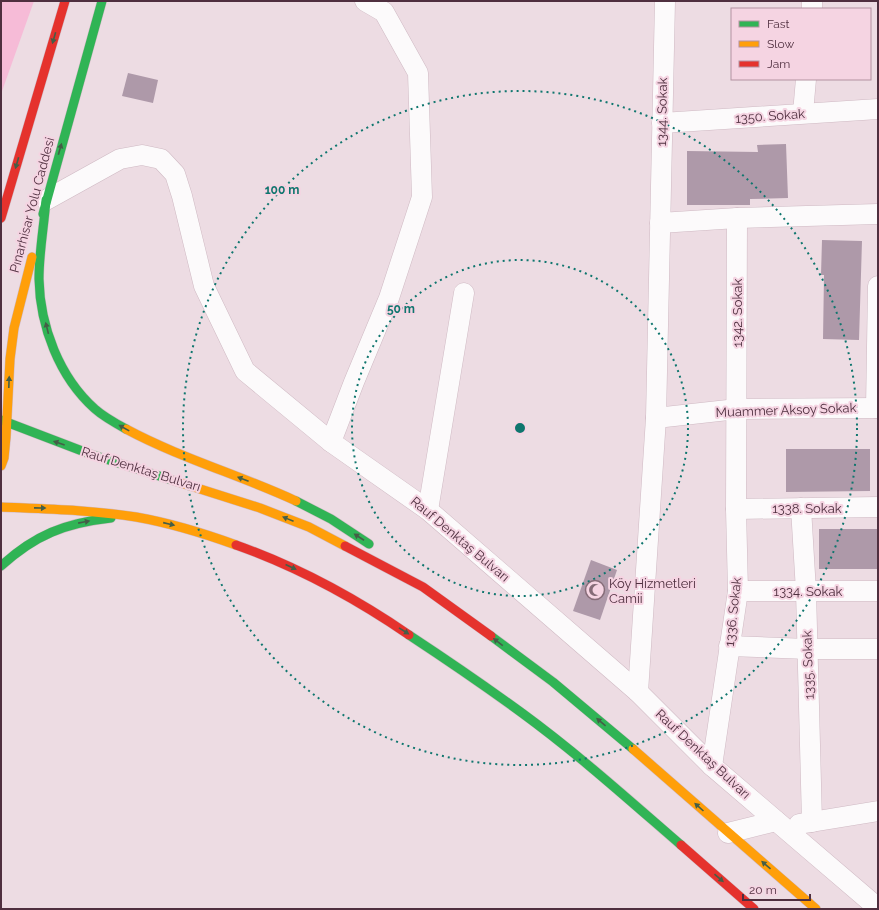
<svg xmlns="http://www.w3.org/2000/svg" width="879" height="910" font-family="Raleway,sans-serif">
	<style>
		.green { fill: #f6bbd7 }
		.building { fill: #ae99a9 }
		.lines { fill: none; stroke-linecap: round; stroke-linejoin: round }
		.street-casing { stroke: #cfb9c3; stroke-width: 21 }
		.fast-casing { stroke: #cfb9c3; stroke-width: 10 }
		.slow-casing { stroke: #cfb9c3; stroke-width: 10 }
		.jam-casing { stroke: #cfb9c3; stroke-width: 10 }
		.street { stroke: #fcfafb; stroke-width: 20 }
		.fast { stroke: #30b455; stroke-width: 9 }
		.slow { stroke: #ff9f0a; stroke-width: 9 }
		.jam { stroke: #e5322d; stroke-width: 9 }
		.oneway { fill: #445e47 }
		.ring { fill: none; stroke: #0f766e; stroke-width: 2; stroke-dasharray: 2 4 }
		.labels { text-anchor: middle; dominant-baseline: central; stroke-width: 4; stroke-linejoin: round; paint-order: stroke }
		.street-label { font-size: 13px; fill: #4f2f3f; stroke: #f5d4e2 }
		.poi-label { font-size: 13px; fill: #4f2f3f; stroke: #f5d4e2; text-anchor: start }
		.centre { fill: #0f766e; stroke: #f5d4e2; stroke-width: 2 }
		.ring-label { font-size: 12px; text-anchor: middle; font-weight: bold; fill: #0f766e; stroke: #f5d4e2; stroke-width: 4; stroke-linejoin: round; paint-order: stroke }
	</style>
	<rect width="100%" height="100%" fill="#eddce3"/>
	<polygon class="green" points="1,1 34,1 1,94"/>
	<g class="building">
		<polygon points="128,73 158,80 153,103 122,96"/>
		<polygon points="786,144 788,198 750,199 750,205 687,205 687,151 758,152 757,145"/>
		<polygon points="822,240 862,241 859,340 823,339 824,275 821,275"/>
		<polygon points="786,449 870,449 870,491 786,492"/>
		<rect x="819" y="529" width="59" height="40"/>
		<polygon points="591,560 617,570 600,620 573,611"/>
	</g>
	<g class="lines">
		<defs>
			<g id="street">
				<polyline points="812,9 812,1"/>
				<polyline points="803,113 806,79"/>
				<polyline points="662,123 878,109"/>
				<polyline points="46,200 120,159 142,155 161,159 175,174 182,196 204,286 245,371 331,442 428,510 638,692 712,766 878,908"/>
				<polyline points="660,223 737,218 878,214"/>
				<polyline points="876,408 878,286"/>
				<polyline points="656,418 737,409 878,408"/>
				<polyline points="331,442 354,382 389,298 422,197 418,73 384,12 365,1"/>
				<polyline points="801,508 806,591 812,822"/>
				<polyline points="736,509 878,507"/>
				<polyline points="428,510 464,293"/>
				<polyline points="738,591 878,591"/>
				<polyline points="729,646 808,649 878,649"/>
				<polyline points="638,692 656,418 665,1"/>
				<polyline points="712,766 738,591 736,509 737,218"/>
				<polyline points="799,824 878,811"/>
				<polyline points="728,833 776,821"/>
			</g>
			<g id="fast">
				<path d="M46,200C44,226 39,252 39,279C40,326 59,377 95,409C104,417 115,423 126,429"/>
				<polyline points="43,214 102,1"/>
				<polyline points="1,420 90,454 175,481"/>
				<polyline points="296,501 331,519 369,544"/>
				<path d="M1,566C35,535 65,523 111,518"/>
				<path d="M409,635C447,660 485,686 522,713C578,754 629,800 681,845"/>
				<polyline points="491,636 553,682 633,749"/>
			</g>
			<g id="slow">
				<path d="M126,429C180,458 240,475 296,501"/>
				<polyline points="1,466 4,458 6,437 10,359 14,328 32,257"/>
				<polyline points="175,481 260,508 309,527 345,546"/>
				<path d="M1,507C46,509 91,510 136,517C170,523 203,533 236,545"/>
				<polyline points="633,749 816,909"/>
			</g>
			<g id="jam">
				<polyline points="1,218 65,1"/>
				<path d="M236,545C298,567 355,598 409,635"/>
				<polyline points="345,546 423,587 491,636"/>
				<polyline points="681,845 754,909"/>
			</g>
		</defs>
		<use href="#street" class="street-casing"/>
		<use href="#fast" class="fast-casing"/>
		<use href="#slow" class="slow-casing"/>
		<use href="#jam" class="jam-casing"/>
		<use href="#street" class="street"/>
		<use href="#fast" class="fast"/>
		<use href="#slow" class="slow"/>
		<use href="#jam" class="jam"/>
	</g>
	<defs><path id="oneway-solid" d="M-6-.8H1V-3.2L6.5 0L1 3.2V.8H-6Z"/></defs>
	<g class="oneway">
		<use href="#oneway-solid" transform="translate(54 38) rotate(106)"/>
		<use href="#oneway-solid" transform="translate(60 149) rotate(-74)"/>
		<use href="#oneway-solid" transform="translate(17 163) rotate(106)"/>
		<use href="#oneway-solid" transform="translate(47 328) rotate(-104)"/>
		<use href="#oneway-solid" transform="translate(9 382) rotate(-88)"/>
		<use href="#oneway-solid" transform="translate(124 428) rotate(-151)"/>
		<use href="#oneway-solid" transform="translate(59 443) rotate(-161)"/>
		<use href="#oneway-solid" transform="translate(243 479) rotate(-159)"/>
		<use href="#oneway-solid" transform="translate(40 508) rotate(1)"/>
		<use href="#oneway-solid" transform="translate(288 519) rotate(-158)"/>
		<use href="#oneway-solid" transform="translate(84 522) rotate(-11)"/>
		<use href="#oneway-solid" transform="translate(169 524) rotate(13)"/>
		<use href="#oneway-solid" transform="translate(359 537) rotate(-147)"/>
		<use href="#oneway-solid" transform="translate(291 567) rotate(25)"/>
		<use href="#oneway-solid" transform="translate(404 631) rotate(32)"/>
		<use href="#oneway-solid" transform="translate(498 642) rotate(-143)"/>
		<use href="#oneway-solid" transform="translate(601 722) rotate(-140)"/>
		<use href="#oneway-solid" transform="translate(699 807) rotate(-138)"/>
		<use href="#oneway-solid" transform="translate(766 865) rotate(-139)"/>
		<use href="#oneway-solid" transform="translate(719 878) rotate(41)"/>
	</g>
	<g class="ring">
		<circle cx="520" cy="428" r="168"/>
		<circle cx="520" cy="428" r="337"/>
	</g>
	<defs>
		<symbol id="mosque-ring" viewBox="-11 -11 22 22"><circle r="9.5" fill="#f5d4e2" stroke="#866c78" stroke-width="1.5"/><path d="M3.5-4.9A6 6 0 1 0 3.5 4.9A5 5 0 1 1 3.5-4.9Z" fill="#866c78"/></symbol>
	</defs>
	<g fill-rule="evenodd">
		<use href="#mosque-ring" x="584" y="579" width="22" height="22"/>
	</g>
	<g class="labels">
		<g class="street-label">
			<text transform="translate(662 112) rotate(-89)">1344. Sokak</text>
			<text transform="translate(770 116) rotate(-4)">1350. Sokak</text>
			<text transform="translate(32 205) rotate(-75)">Pınarhisar Yolu Caddesi</text>
			<text transform="translate(737 313) rotate(-90)">1342. Sokak</text>
			<text transform="translate(786 410) rotate(-2)">Muammer Aksoy Sokak</text>
			<text transform="translate(141 469) rotate(17)">Rauf Denktaş Bulvarı</text>
			<text x="807" y="508">1338. Sokak</text>
			<text transform="translate(460 539) rotate(40)">Rauf Denktaş Bulvarı</text>
			<text x="808" y="591">1334. Sokak</text>
			<text transform="translate(733 612) rotate(-84)">1336. Sokak</text>
			<text transform="translate(808 665) rotate(-92)">1335. Sokak</text>
			<text transform="translate(703 754) rotate(43)">Rauf Denktaş Bulvarı</text>
		</g>
		<g class="poi-label">
			<text x="609" y="583">Köy Hizmetleri<tspan x="609" dy="15">Camii</tspan></text>
		</g>
	</g>
	<circle cx="520" cy="428" r="6" class="centre"/>
	<g class="ring-label">
		<text x="282" y="194">100 m</text>
		<text x="401" y="313">50 m</text>
	</g>
	<rect width="879" height="910" fill="none" stroke="#4f2f3f" stroke-width="4"/>
	<rect x="731" y="8" width="140" height="72" fill="#f5d4e2" stroke="#b392a1"/>
	<rect x="739" y="21" width="20" height="6" fill="#30b455" stroke="#b392a1"/>
	<text x="767" y="28" font-size="12" fill="#4f2f3f">Fast</text>
	<rect x="739" y="41" width="20" height="6" fill="#ff9f0a" stroke="#b392a1"/>
	<text x="767" y="48" font-size="12" fill="#4f2f3f">Slow</text>
	<rect x="739" y="61" width="20" height="6" fill="#e5322d" stroke="#b392a1"/>
	<text x="767" y="68" font-size="12" fill="#4f2f3f">Jam</text>
	<path d="M743 894v6h67v-6" fill="none" stroke="#4f2f3f" stroke-width="2"/>
	<text x="749" y="894" font-size="12" fill="#4f2f3f" stroke="#f5d4e2" stroke-width="3" paint-order="stroke">20 m</text>
</svg>
